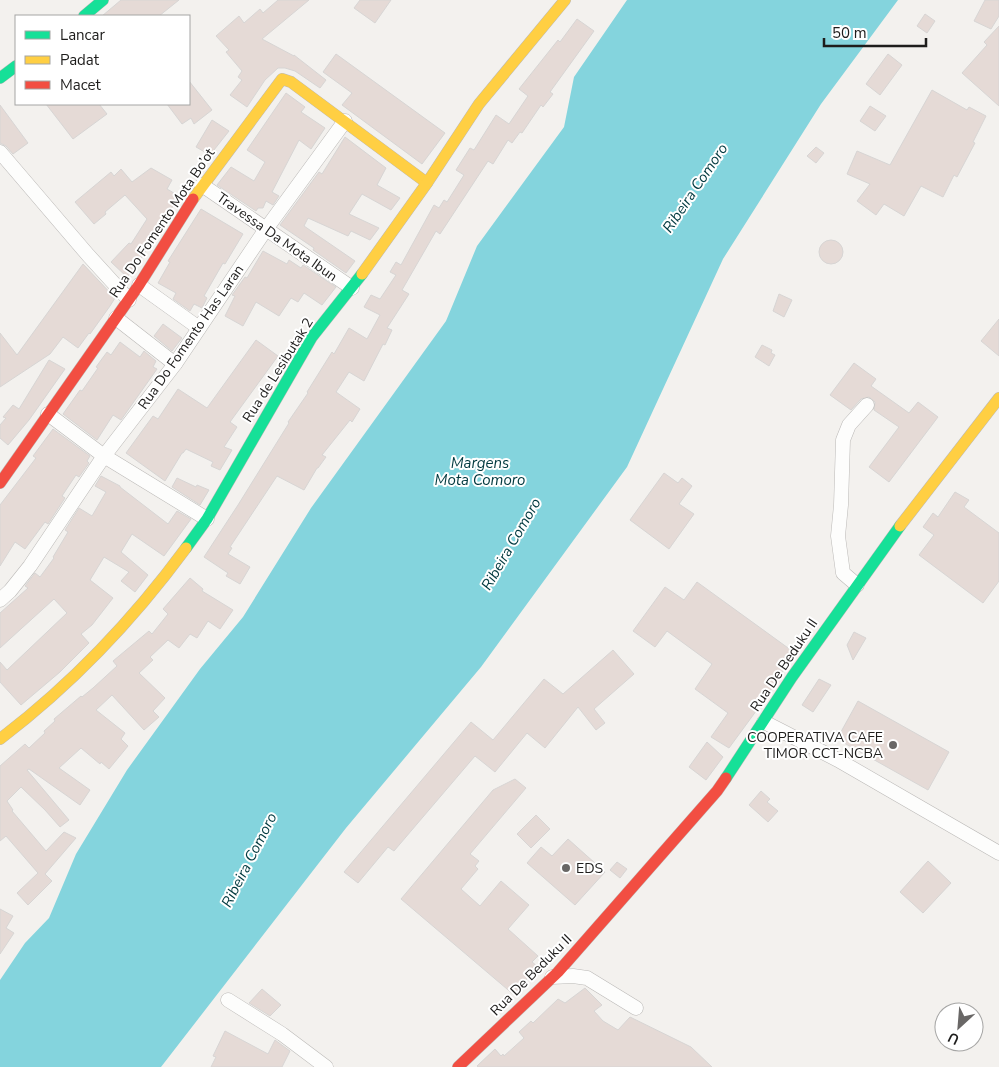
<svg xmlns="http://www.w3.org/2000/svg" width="999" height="1067" font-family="'Nunito Sans',sans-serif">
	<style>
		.water { fill: #84d4dd }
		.building { fill: #e5dad6; stroke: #d7d5d4 }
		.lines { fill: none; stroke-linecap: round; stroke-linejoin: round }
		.street-casing { stroke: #bbb9b7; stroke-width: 15 }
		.fast-casing { stroke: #bbb9b7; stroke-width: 12 }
		.slow-casing { stroke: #bbb9b7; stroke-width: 12 }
		.jam-casing { stroke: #bbb9b7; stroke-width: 12 }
		.street { stroke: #fdfdfc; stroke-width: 14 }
		.fast { stroke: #16e098; stroke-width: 11 }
		.slow { stroke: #ffcf43; stroke-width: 11 }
		.jam { stroke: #f24e42; stroke-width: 11 }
		.poi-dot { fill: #696766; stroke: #fff; stroke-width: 2 }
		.labels { text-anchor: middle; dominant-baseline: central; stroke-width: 4; stroke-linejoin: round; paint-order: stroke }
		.street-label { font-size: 14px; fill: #1e1d1c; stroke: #fff }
		.poi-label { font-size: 14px; fill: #1e1d1c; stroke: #fff; text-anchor: end }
		.water-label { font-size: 15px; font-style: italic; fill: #00393f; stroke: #fff }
	</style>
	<rect width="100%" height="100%" fill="#f3f1ee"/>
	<polygon class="water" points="627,0 898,0 821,104 723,259 627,467 481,667 346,828 161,1067 0,1067 0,980 25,943 49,918 76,854 127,770 200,669 243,617 311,508 446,321 477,246 564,127 574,77"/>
	<g class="building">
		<polygon points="121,0 179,0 159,16 102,16"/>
		<polygon points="278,0 309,0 262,39 294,56 294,55 326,80 320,88 295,71 285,68 278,68 265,80 247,107 230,95 242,80 238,77 242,71 226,52 229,50 216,36 239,16 244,23 260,9 263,13"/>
		<polygon points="360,0 391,0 375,23 354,8"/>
		<polygon points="985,0 999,0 999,16 991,29 974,21"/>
		<polygon points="925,14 935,21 927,33 917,26"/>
		<polygon points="577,19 594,31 550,92 553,94 543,107 541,105 522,133 520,132 512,143 508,140 493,164 488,161 440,234 436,231 402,290 409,294 387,328 392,330 385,345 383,344 364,381 349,372 336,392 360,409 352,422 350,420 322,455 326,457 318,468 317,468 304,490 277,476 230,547 232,548 228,554 250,567 240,584 226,576 228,573 204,557 238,505 289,423 288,422 308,393 307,392 332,352 334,354 349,328 367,339 380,315 364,307 371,295 380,299 396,275 390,272 396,262 401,265 434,205 439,208 444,200 447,202 464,175 456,170 470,148 474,150 496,115 509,124 528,96 519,89 558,40 560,42"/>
		<polygon points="999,26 999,106 962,73 987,45 984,42"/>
		<polygon points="336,54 445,133 422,164 342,105 352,93 323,72"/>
		<polygon points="888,54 902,65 880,95 866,84"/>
		<polygon points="189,81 212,110 194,124 191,118 182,124 167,104 189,104"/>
		<polygon points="932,90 967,110 969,107 986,116 973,142 975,143 957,177 954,175 943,197 921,186 904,216 884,204 876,215 857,201 870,184 847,174 857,151 890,165"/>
		<polygon points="286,93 305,107 301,112 325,128 311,149 299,140 272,192 279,196 273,205 266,201 263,208 258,208 256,211 217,185 231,167 254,181 265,162 247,150"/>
		<polygon points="46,104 99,104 107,114 73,139"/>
		<polygon points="0,105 28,143 13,154 6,146 0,143"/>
		<polygon points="870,106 886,116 875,131 860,121"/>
		<polygon points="212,120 229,131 210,155 196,147"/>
		<polygon points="345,137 386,168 377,185 400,198 391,210 362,194 349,214 379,228 370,240 351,231 348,236 308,218 304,226 355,261 346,273 313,250 314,248 280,225 319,172 322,174"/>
		<polygon points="816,147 824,153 816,163 807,156"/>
		<polygon points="151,168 172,180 167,189 179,196 136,267 127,277 111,262 129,243 131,244 147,219 125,195 105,212 106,214 94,224 75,202 111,172 114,176 121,169 132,182"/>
		<polygon points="201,209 243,234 225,264 223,263 204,296 207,298 202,308 194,304 190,311 173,299 176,293 158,283 170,262 168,261"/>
		<circle cx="831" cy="252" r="12"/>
		<polygon points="263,251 287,264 289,260 301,268 303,265 336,287 322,305 304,293 298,302 291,298 279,316 256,302 243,326 225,316 235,296 232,295 245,277 247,278"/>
		<polygon points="83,264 115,298 110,306 90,334 89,333 78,348 63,337 50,354 0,387 0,333 17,355"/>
		<polygon points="779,294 792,300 784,317 773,311"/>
		<polygon points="999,319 999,356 981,341"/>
		<polygon points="163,324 182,338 172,351 154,336"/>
		<polygon points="256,340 278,356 230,422 237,427 224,447 232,450 220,470 211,466 213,462 186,449 183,453 182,453 165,481 126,453 153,416 158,419 178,389 207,408"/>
		<polygon points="120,342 140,357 144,351 156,361 153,367 157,369 121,420 113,415 97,440 63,414 80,390 82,391 98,368 96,367 107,352 111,355"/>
		<polygon points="762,345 772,350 771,353 775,355 769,366 755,357"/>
		<polygon points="49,360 65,369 29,420 8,445 0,438 0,425 6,418 3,417 13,405 19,409"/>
		<polygon points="854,363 876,379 871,386 909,413 918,402 938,417 889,482 869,467 899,427 874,410 875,402 869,397 861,399 851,410 830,395"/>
		<polygon points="53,429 90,456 87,461 89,463 79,477 76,475 62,496 65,498 48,524 45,522 25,549 15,542 0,566 0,505 36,458 33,456"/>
		<polygon points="664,473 678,483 682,478 692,486 679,504 694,514 669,549 630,520"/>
		<polygon points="101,476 120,486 120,487 168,524 177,511 191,519 164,556 132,534 121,552 148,575 135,592 121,581 129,572 104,557 90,580 113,598 92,625 81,634 89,643 60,672 21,705 0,682 0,662 7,670 67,613 54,599 0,648 0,613 28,588 25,586 35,573 40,577 54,558 53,557 68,532 65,530 79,508 92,516 106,492 95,486"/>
		<polygon points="177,478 196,487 197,485 209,490 200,505 172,487"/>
		<polygon points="955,492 969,500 964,507 999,533 999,581 983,603 919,555 934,535 923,527 933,513 938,517"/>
		<polygon points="190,578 203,589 202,591 233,610 220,629 208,621 197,638 190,634 179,648 168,640 150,657 153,660 139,673 165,698 153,711 159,717 144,730 112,695 96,710 125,733 121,739 128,746 109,769 101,762 100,764 81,748 59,768 90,790 80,805 29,769 27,770 69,820 60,827 45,810 21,787 7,801 13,810 12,811 46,851 64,832 76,838 45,874 52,881 28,905 17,893 38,873 6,836 0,841 0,766 25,744 29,748 45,733 44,731 55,721 54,719 81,696 82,697 93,688 117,666 113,661 149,631 152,634 168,614 163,609"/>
		<polygon points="697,582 795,653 762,703 729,748 711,737 728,713 695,689 712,664 667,631 655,647 633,631 665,587 684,600"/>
		<polygon points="854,632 866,638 853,660 847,645"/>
		<polygon points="613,650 634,674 594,709 605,723 596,730 578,707 545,748 527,733 495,772 475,756 394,851 388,847 358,883 344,872 471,722 493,740 544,679 563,694"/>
		<polygon points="819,679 831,685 813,712 802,705"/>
		<polygon points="858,701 949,752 928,790 837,739"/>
		<polygon points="707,742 723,757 706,780 689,767"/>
		<polygon points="515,779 526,788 470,854 479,861 475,866 478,869 461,889 480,906 501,881 529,905 508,929 538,956 532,962 537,966 514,995 401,899 493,790"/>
		<polygon points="761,791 770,799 767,802 778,811 768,822 749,805"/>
		<polygon points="536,815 550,829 531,848 517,834"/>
		<polygon points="568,839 605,872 575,905 527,863 541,847 552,856"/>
		<polygon points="928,861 951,883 923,913 900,892"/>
		<polygon points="617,862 627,869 620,878 610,870"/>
		<polygon points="0,909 13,916 6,928 14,933 0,954"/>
		<polygon points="585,988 602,1005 594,1011 603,1021 618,1030 630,1017 691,1047 712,1067 478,1067 477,1066 495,1049 501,1056 503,1054 504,1056 524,1038 519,1032 531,1021 533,1023 558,999 565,1003"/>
		<polygon points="262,989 281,1005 270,1016 249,1003"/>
		<polygon points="225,1031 268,1054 275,1040 290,1051 282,1067 211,1067 216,1057 213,1056"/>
	</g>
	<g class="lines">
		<defs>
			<g id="street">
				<polyline points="0,152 88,255 129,300"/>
				<polyline points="202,185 352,288"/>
				<polyline points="139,285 199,328"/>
				<polyline points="116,318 175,364"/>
				<polyline points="48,414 104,456 207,519"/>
				<polyline points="857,585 843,573 838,536 841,505 843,440 849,425 867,405"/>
				<polyline points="0,600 10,591 30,566 104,456 175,364 266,229 345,121"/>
				<polyline points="764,722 838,760 999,853"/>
				<polyline points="552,977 573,976 587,978 636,1008"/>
				<polyline points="228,1000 282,1034 326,1067"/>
			</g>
			<g id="fast">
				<polyline points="84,16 103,0"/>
				<polyline points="0,78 16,66"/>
				<polyline points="186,548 207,519 312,337 362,274"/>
				<polyline points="726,778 792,677 900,526"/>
			</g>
			<g id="slow">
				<polyline points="193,199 282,79 291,82 427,183"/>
				<polyline points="362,274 427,183 479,104 565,0"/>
				<polyline points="900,526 999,398"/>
				<path d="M0,739C71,685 133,620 186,548"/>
			</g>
			<g id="jam">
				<polyline points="0,483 139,285 193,199"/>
				<polyline points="458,1067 558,972 717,791 726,778"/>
			</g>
		</defs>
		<use href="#street" class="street-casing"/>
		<use href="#fast" class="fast-casing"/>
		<use href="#slow" class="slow-casing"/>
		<use href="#jam" class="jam-casing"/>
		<use href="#street" class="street"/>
		<use href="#fast" class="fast"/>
		<use href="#slow" class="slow"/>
		<use href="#jam" class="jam"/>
	</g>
	<g class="poi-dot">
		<circle cx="893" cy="745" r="5"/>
		<circle cx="566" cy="868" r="5"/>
	</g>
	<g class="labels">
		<g class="street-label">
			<text transform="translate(162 223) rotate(-56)">Rua Do Fomento Mota Bo’ot</text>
			<text transform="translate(277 237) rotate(35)">Travessa Da Mota Ibun</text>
			<text transform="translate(191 337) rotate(-55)">Rua Do Fomento Has Laran</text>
			<text transform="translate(278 370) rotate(-58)">Rua de Lesibutak 2</text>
			<text transform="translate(784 665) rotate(-56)">Rua De Beduku II</text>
			<text transform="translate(531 975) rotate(-45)">Rua De Beduku II</text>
		</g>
		<g class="poi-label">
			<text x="883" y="737">COOPERATIVA CAFE<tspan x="883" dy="16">TIMOR CCT-NCBA</tspan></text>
			<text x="576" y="868" text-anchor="start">EDS</text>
		</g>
		<g class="water-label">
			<text transform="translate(695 188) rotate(-56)">Ribeira Comoro</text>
			<text x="480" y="463">Margens<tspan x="480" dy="17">Mota Comoro</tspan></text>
			<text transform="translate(511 544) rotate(-60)">Ribeira Comoro</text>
			<text transform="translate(249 860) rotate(-63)">Ribeira Comoro</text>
		</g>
	</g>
	<rect x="15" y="15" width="175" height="90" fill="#ffffff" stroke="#a5a5a4"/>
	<rect x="25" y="31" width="25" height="8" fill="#16e098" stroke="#a5a5a4"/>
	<text x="60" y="40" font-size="15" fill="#1e1d1c">Lancar</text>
	<rect x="25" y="56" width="25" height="8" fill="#ffcf43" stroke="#a5a5a4"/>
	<text x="60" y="65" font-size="15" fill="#1e1d1c">Padat</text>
	<rect x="25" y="81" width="25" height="8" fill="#f24e42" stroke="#a5a5a4"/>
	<text x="60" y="90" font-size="15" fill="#1e1d1c">Macet</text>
	<g transform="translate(959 1027) rotate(206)"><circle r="24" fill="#ffffff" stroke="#a5a5a4"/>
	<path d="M0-4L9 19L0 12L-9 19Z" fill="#696766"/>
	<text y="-8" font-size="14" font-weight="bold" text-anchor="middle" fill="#1e1d1c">U</text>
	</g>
	<path d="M824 38v8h102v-8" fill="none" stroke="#1e1d1c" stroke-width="2.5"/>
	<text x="832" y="38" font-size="15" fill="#1e1d1c" stroke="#ffffff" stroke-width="4" paint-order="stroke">50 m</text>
</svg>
